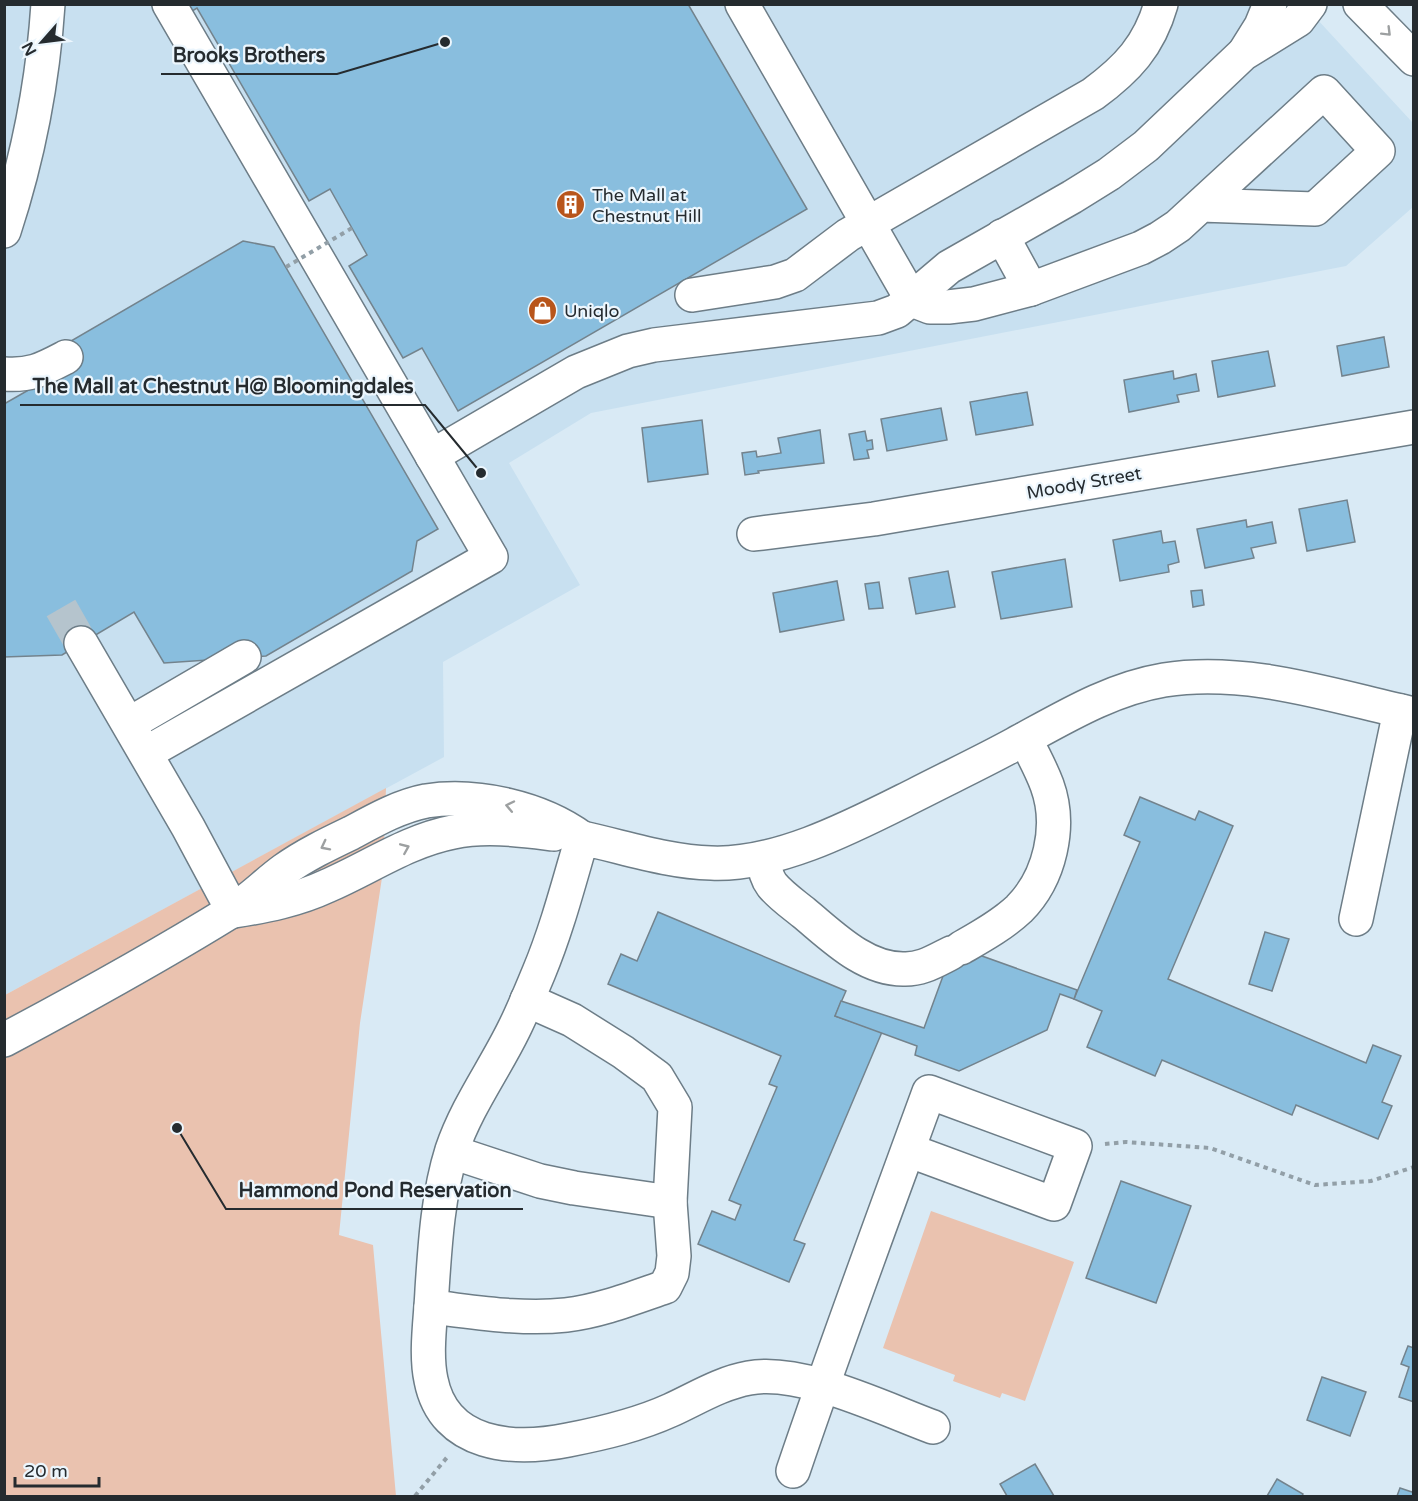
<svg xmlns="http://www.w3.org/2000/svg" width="1418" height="1501" font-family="'Varela Round',sans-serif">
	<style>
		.built { fill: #c8e0f0 }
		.green { fill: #eac2af }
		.building { fill: #89bede; stroke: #73838d; stroke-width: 1.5 }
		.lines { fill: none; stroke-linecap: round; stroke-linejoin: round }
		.minor-tunnel { stroke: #b5c4cd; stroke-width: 33; stroke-dasharray: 33 16; stroke-linecap: butt }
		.minor-casing { stroke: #6d7d87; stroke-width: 36 }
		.highway-casing { stroke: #6d7d87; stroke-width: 36 }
		.path { stroke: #929fa7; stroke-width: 4; stroke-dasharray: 4.5 4.5; stroke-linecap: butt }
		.minor { stroke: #fff; stroke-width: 33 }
		.highway { stroke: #fff; stroke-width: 33 }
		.path-bridge { stroke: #929fa7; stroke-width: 4; stroke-dasharray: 4.5 4.5; stroke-linecap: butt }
		.oneway { stroke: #9da0a1 }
		.labels { text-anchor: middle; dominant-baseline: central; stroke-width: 4.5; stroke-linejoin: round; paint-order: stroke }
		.poi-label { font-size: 18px; fill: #252b2f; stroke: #ecf6fd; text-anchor: start }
		.street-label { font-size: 18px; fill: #252b2f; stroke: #ecf6fd }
		.leader { fill: none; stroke: #252b2f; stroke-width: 2 }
		.callout-dot { fill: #252b2f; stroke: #ecf6fd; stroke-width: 2 }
		.callout-label { font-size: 20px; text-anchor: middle; font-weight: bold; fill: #252b2f; stroke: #ecf6fd; stroke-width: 4.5; stroke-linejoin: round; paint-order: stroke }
	</style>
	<rect width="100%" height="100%" fill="#d9eaf5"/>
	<polygon class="built" points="5,5 1304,5 1413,123 1413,207 1346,266 591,413 509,463 580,585 443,662 444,757 5,995"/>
	<g class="green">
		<polygon points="386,788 383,871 360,1023 339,1235 373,1245 396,1496 5,1496 5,995"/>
		<polygon points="931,1211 1074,1262 1025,1401 1002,1393 1000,1398 953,1381 955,1375 883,1348"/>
	</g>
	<g class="building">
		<polygon points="177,4 688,4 807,209 458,411 422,348 403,358 349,266 367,255 330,189 309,201 197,8 184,16"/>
		<polygon points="243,241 274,247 438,529 417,541 412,571 266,656 164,663 134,612 62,655 4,657 4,404 62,371 71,341"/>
		<polygon points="1384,337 1389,367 1342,376 1337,346"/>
		<polygon points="1268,351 1275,386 1218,397 1212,361"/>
		<polygon points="1173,371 1174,379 1196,374 1199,391 1177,395 1179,402 1129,412 1124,380"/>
		<polygon points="1027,392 1033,425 976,435 970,402"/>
		<polygon points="941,408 947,440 887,451 881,419"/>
		<polygon points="702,420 708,474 648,482 642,428"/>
		<polygon points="820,430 824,463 758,471 759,473 745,475 742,453 756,451 757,457 781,453 778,438"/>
		<polygon points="865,431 867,441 872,440 873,449 867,450 869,458 854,460 849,434"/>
		<polygon points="1347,500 1355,542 1307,551 1299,509"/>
		<polygon points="1246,520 1247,527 1272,522 1276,543 1251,548 1254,558 1205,568 1197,529"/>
		<polygon points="1161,531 1163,543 1175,541 1179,562 1168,565 1169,572 1120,581 1113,540"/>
		<polygon points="1065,559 1072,607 1001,619 992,572"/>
		<polygon points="948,571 955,607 916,614 909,578"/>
		<polygon points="837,581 844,620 780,632 773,593"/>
		<polygon points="879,582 883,608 869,609 865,584"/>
		<polygon points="1202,590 1204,605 1193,607 1191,591"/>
		<polygon points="1140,797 1195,820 1199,811 1233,826 1168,979 1366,1063 1373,1045 1401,1056 1382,1102 1392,1106 1378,1139 1296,1105 1292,1115 1162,1060 1155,1076 1087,1047 1102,1011 1074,999 1140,842 1124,835"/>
		<polygon points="658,912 846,991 835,1016 882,1032 794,1240 805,1244 789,1282 698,1244 712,1211 735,1220 741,1205 729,1200 777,1087 769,1084 781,1056 608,984 621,954 637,961"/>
		<polygon points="1265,932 1289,939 1272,991 1249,984"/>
		<polygon points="954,946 1077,990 1074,999 1060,994 1047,1030 959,1071 915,1055 917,1046 835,1016 841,1001 924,1028"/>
		<polygon points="1121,1181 1191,1206 1156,1303 1086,1278"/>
		<polygon points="1408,1346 1414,1348 1414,1402 1399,1397 1409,1367 1401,1364"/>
		<polygon points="1322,1377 1366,1392 1350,1436 1307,1420"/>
		<polygon points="1035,1464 1054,1496 1007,1496 1000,1484"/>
		<polygon points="1277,1479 1303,1494 1302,1496 1267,1496"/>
		<polygon points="1400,1488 1412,1492 1414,1488 1414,1496 1397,1496"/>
	</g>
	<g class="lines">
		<polyline class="minor-tunnel" points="61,608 81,643"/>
		<defs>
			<g id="minor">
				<polyline points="742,4 912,300 930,307 948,307 974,304 1031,289 1141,248 1160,238 1178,226 1324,92 1378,151 1315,209 1201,205"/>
				<polyline points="1246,50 1261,26 1270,4"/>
				<path d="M4,231C28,158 43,80 48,4"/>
				<polyline points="1002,236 1031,289"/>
				<path d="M692,295L775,282L795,275L848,235L1093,94C1127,69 1149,46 1161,4"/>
				<path d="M4,374C31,376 43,369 66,357"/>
				<polyline points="432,456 576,372 628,351 654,345 878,318 897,311 949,267 1072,197 1109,174 1146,146 1243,54 1298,20 1310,4"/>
				<polyline points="754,534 874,519 1414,427"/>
				<polyline points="81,643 188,827 233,911"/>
				<polyline points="129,724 244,657"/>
				<polyline points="146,753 491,557 169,4"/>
				<path d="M763,859C765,869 766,877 772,885C781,896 793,904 804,913C832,936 864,969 903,969C921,970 935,961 951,953"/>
				<path d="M234,911C266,906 297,900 327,886C369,868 407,841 453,832C486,825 521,830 554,834"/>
				<polyline points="1356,919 1400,711"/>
				<path d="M961,948C980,937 1002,925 1019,909C1050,878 1062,826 1047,785C1041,769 1033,754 1025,739"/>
				<path d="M4,1040C81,999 157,957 230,912C249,901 266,883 284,870C305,855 328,844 351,833C375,820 400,806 426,801C477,793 541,808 582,838"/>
				<polyline points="452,1152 540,1181 574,1188 670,1202"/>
				<path d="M431,1307C476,1312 521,1320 566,1315C600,1311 633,1298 665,1287L672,1273L674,1256L670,1202L675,1107L657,1077L623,1052L572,1020L527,1000"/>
				<path d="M933,1427C884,1409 801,1368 749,1378C721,1383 697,1398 671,1410C638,1425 604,1433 568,1440C514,1451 444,1447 431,1380C425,1353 431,1317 432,1290C435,1244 438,1194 452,1150C467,1106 494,1070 514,1029C523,1011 531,991 539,972C557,929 569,882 582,838C624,847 668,862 711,863C778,866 855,825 915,795C948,778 982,762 1015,744C1063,718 1110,689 1164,680C1248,667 1332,696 1414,714"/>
				<path d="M793,1471C836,1344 883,1218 929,1092L1075,1146L1054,1204L908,1150"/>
			</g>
			<polyline id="highway" points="1360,4 1414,59"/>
		</defs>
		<use href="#minor" class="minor-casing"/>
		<use href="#highway" class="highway-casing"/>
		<g class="path">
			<polyline points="1105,1144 1126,1142 1210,1148 1315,1185 1371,1181 1414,1167"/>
			<polyline points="415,1496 449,1455"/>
		</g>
		<use href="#minor" class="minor"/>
		<use href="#highway" class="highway"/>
		<polyline class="path-bridge" points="286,267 352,228"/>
	</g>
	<defs><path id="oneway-chevron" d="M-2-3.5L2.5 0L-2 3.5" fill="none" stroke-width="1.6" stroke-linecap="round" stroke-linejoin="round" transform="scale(1.5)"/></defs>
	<g class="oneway">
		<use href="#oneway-chevron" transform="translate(1387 32) rotate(45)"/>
		<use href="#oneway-chevron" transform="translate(510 806) rotate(-168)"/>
		<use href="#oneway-chevron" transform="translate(325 846) rotate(153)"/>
		<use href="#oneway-chevron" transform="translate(405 848) rotate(-23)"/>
	</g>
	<defs>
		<symbol id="building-disc" viewBox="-11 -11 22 22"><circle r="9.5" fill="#b8551b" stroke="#ecf6fd"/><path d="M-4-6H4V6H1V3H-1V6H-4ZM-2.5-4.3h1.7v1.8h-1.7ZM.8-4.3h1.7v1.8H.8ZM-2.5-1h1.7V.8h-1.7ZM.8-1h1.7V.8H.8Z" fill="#fff"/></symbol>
		<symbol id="shop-disc" viewBox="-11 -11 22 22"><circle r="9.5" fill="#b8551b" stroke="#ecf6fd"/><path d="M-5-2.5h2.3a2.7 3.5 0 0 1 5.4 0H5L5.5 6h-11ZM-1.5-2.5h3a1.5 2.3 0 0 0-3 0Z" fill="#fff"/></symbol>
	</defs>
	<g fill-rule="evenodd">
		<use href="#building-disc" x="554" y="188" width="33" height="33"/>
		<use href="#shop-disc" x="526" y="294" width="33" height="33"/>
	</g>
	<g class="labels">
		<g class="poi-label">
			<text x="592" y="195">The Mall at<tspan x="592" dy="21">Chestnut Hill</tspan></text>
			<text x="564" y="311">Uniqlo</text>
		</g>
		<g class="street-label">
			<text transform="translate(1084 483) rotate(-10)">Moody Street</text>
		</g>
	</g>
	<path class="leader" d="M445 42L337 74H161M481 473L425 405H20M177 1128L226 1209H523"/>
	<g class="callout-dot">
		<circle cx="445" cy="42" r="6"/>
		<circle cx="481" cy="473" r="6"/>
		<circle cx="177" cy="1128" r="6"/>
	</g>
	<g class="callout-label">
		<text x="249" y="62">Brooks Brothers</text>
		<text x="223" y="393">The Mall at Chestnut H@ Bloomingdales</text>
		<text x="375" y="1197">Hammond Pond Reservation</text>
	</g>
	<rect width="1418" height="1501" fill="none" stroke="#252b2f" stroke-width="12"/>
	<g transform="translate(42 42) rotate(242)" stroke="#ecf6fd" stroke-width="4.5" paint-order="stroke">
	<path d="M0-4.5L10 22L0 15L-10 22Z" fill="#252b2f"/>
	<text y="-9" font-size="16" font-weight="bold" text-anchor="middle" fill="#252b2f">N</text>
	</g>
	<path d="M15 1477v9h84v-9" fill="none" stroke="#252b2f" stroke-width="3"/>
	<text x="24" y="1477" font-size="18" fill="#252b2f" stroke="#ecf6fd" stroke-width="4.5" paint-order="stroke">20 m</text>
</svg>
